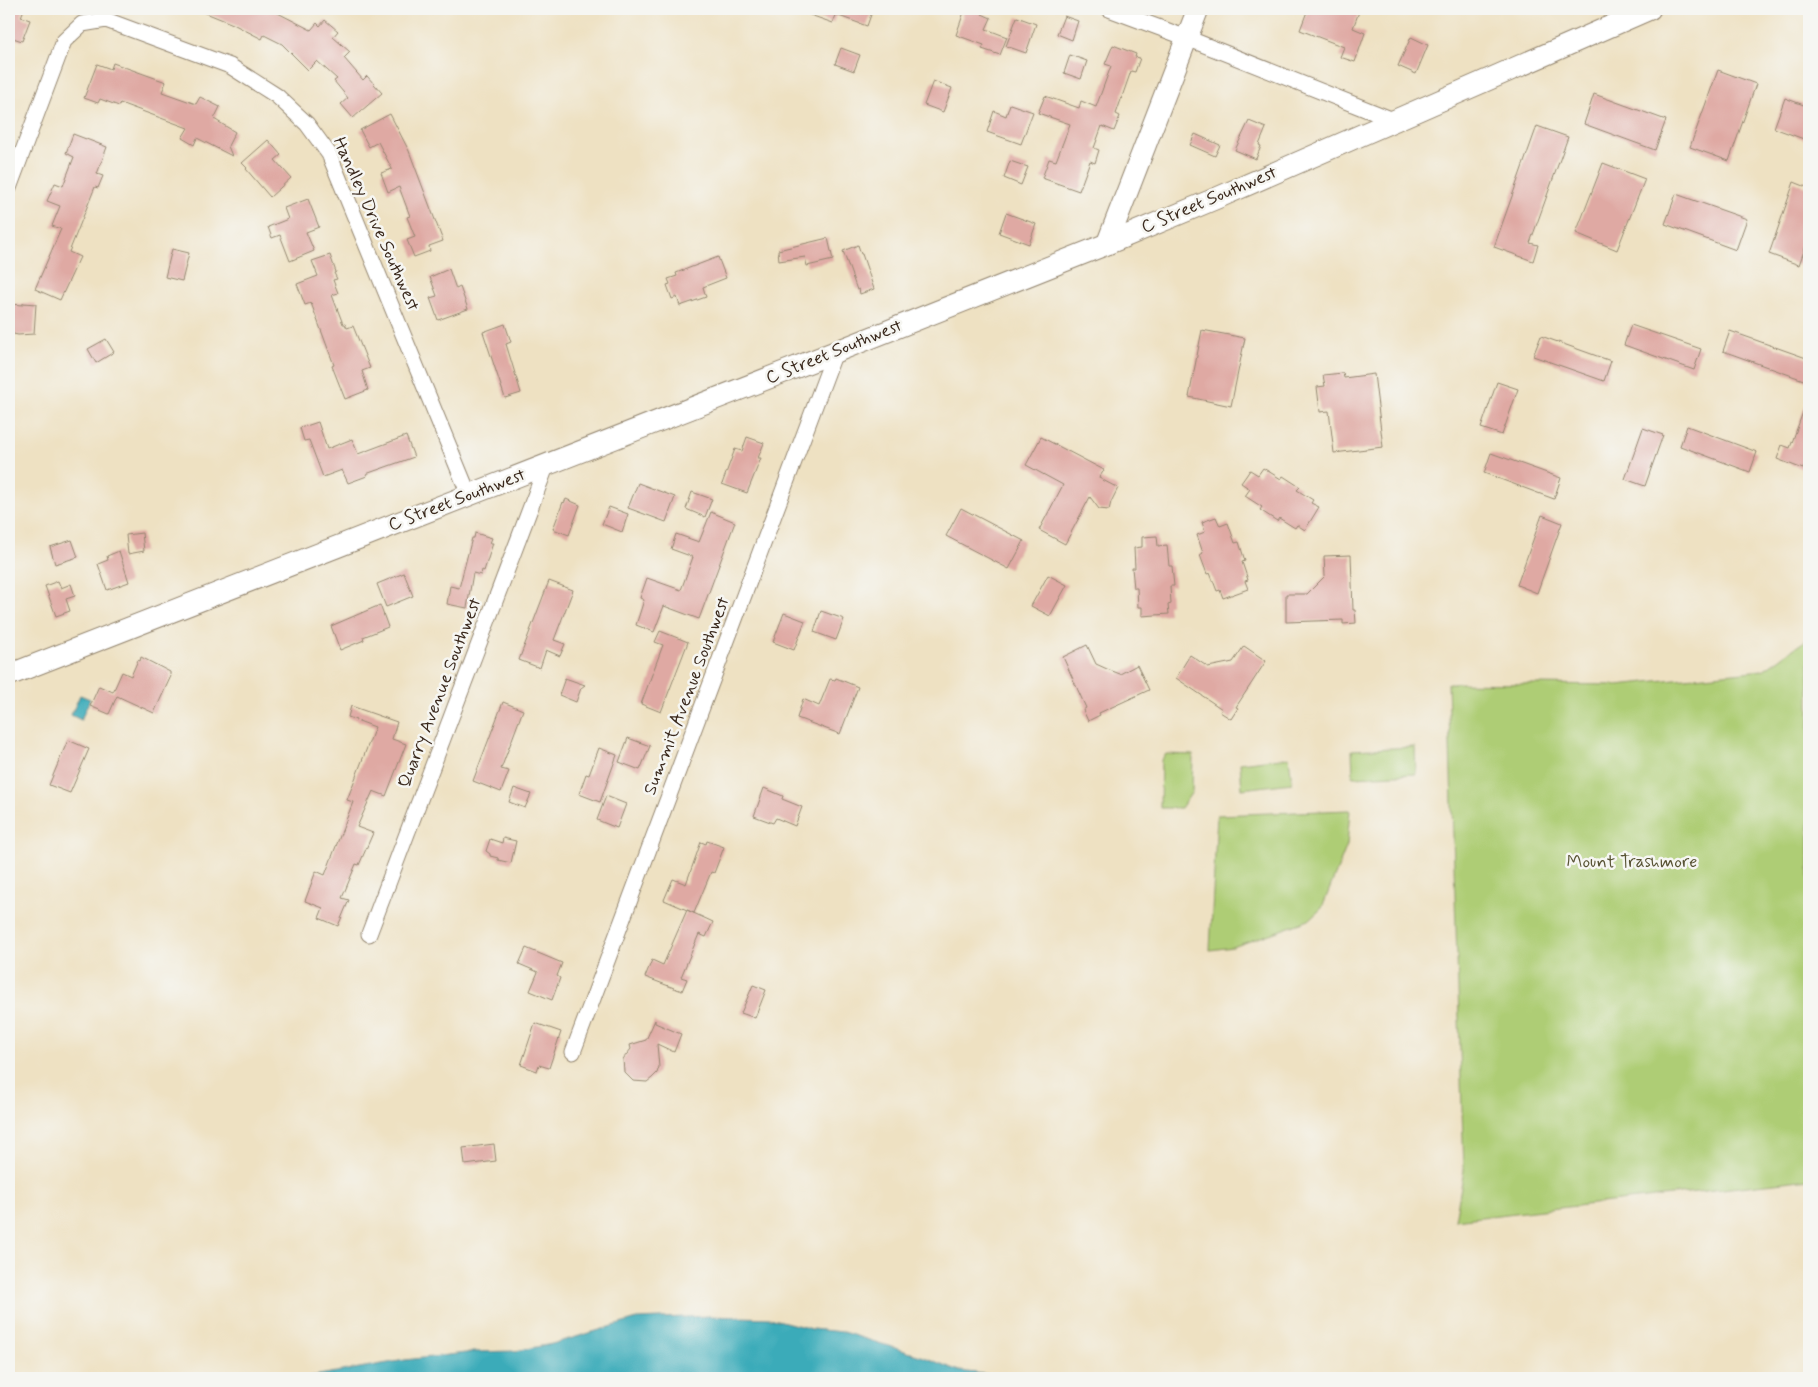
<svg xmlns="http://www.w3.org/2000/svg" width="1818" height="1387" font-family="Mynerve,sans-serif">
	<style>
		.green { fill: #aecd75; stroke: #747c4a }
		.water { fill: #3babb9; stroke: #3b6a6c }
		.building { fill: #dfa9a3 }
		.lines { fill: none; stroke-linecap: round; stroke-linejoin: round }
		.street-casing { stroke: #948670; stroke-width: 17 }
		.secondary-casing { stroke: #948670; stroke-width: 23 }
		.street { stroke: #fff; stroke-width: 15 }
		.secondary { stroke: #fff; stroke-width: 21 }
		.labels { text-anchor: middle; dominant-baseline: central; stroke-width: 5; stroke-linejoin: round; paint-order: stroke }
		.street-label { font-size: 18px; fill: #3b2a1e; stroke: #f6f6f2 }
		.park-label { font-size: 18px; fill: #585334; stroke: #f6f6f2 }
	</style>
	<rect width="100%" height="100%" fill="#f6f6f2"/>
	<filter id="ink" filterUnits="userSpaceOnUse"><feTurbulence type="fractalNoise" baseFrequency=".02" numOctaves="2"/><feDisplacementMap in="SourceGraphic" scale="10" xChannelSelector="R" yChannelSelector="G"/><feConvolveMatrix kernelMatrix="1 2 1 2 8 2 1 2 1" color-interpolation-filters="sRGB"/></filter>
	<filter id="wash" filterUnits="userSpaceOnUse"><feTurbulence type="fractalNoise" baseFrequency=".0096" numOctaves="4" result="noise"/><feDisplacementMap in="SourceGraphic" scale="20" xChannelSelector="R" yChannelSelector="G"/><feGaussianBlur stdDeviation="1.12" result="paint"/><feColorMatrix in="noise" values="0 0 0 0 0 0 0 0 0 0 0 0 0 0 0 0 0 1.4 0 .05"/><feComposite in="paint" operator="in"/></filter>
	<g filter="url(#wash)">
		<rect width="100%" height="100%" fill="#eee1c2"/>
		<g class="green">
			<polygon points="1809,638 1809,1179 1455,1220 1464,1170 1448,683 1617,685 1763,670"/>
			<polygon points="1415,747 1416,774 1353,777 1352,750"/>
			<polygon points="1166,754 1193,755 1192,792 1181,808 1160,808 1161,760"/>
			<polygon points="1289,757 1292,783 1242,789 1240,763"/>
			<polygon points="1350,810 1347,845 1322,908 1309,920 1233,947 1210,950 1217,815"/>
		</g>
		<g class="water">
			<polygon points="80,695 90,699 81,720 71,715"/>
			<polygon points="710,1316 770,1318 812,1329 843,1332 924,1357 959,1371 993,1375 1002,1378 302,1378 405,1360 474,1352 515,1351 552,1344 637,1319"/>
		</g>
		<g id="blocks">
			<g class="building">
				<polygon points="9,9 24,9 21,17 30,20 22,41 13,38 10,47 9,47"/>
				<polygon points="196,9 270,9 311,30 317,23 320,26 325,20 338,31 333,37 350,52 344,58 363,80 367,76 382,93 353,118 341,104 348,98 334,81 337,79 317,61 308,70 282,44 264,35 262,39 233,24"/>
				<polygon points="799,9 873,9 867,26 836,15 833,23 799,11"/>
				<polygon points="965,9 984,9 982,14 991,18 986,29 1007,37 1000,55 982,49 984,45 956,35"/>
				<polygon points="1308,9 1360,9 1353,28 1365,33 1355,62 1340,57 1344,47 1300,30"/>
				<polygon points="1064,16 1078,21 1072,40 1057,34"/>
				<polygon points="1017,17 1036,24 1026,53 1006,46"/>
				<polygon points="1411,37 1428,45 1416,74 1398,66"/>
				<polygon points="1113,45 1136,54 1135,57 1140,58 1135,72 1131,71 1116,114 1120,116 1114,131 1102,126 1094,148 1099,150 1095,163 1090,161 1079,191 1042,178 1049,159 1056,161 1070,124 1038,113 1045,96 1079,108 1081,101 1096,107 1111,66 1105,64"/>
				<polygon points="841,48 860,55 854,71 835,64"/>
				<polygon points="1070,55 1087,61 1081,79 1064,73"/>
				<polygon points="113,63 166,82 162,92 196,104 200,97 220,107 214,119 235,132 228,146 232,156 197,138 194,145 182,138 188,128 120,103 119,106 100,99 98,103 84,98 97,64 111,69"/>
				<polygon points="1718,70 1756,84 1729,161 1690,147"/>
				<polygon points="933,81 952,88 943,112 924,105"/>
				<polygon points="1594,94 1666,120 1655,150 1584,124"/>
				<polygon points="1785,98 1809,107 1809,141 1774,128"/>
				<polygon points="1010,104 1033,112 1021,144 987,132 994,111 1006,116"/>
				<polygon points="390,114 409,151 443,241 429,246 430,251 414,257 407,240 415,237 407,217 410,216 399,187 388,192 381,173 392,169 378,142 369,147 360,130"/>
				<polygon points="1249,121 1266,128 1259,145 1261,146 1256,159 1235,150"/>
				<polygon points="1537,126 1568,137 1530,243 1538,245 1533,261 1494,247"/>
				<polygon points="73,134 107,147 97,174 103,176 98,188 95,187 69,252 80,257 60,300 35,289 61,229 52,226 60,206 47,201 55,183 63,186 74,157 66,153"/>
				<polygon points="1195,134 1220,145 1215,156 1190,145"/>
				<polygon points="268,140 281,155 275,160 291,178 270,197 246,169 247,168 242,163"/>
				<polygon points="1010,161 1028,167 1021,185 1004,178"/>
				<polygon points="1603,163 1645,179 1617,250 1576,233"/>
				<polygon points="1794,182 1809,188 1809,237 1799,265 1769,254"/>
				<polygon points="1676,194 1747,219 1736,250 1665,224"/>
				<polygon points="308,199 319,227 306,232 314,251 290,261 280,235 272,238 268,227 288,219 284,208"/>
				<polygon points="1006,213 1036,224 1029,244 999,233"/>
				<polygon points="828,238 833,260 807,266 805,257 779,261 778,250"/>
				<polygon points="858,245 861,254 862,254 874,289 860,294 859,289 857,290 843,251"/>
				<polygon points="172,249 189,253 182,281 165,277"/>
				<polygon points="330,255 336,272 334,273 337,279 333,280 338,293 332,295 343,324 345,324 347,328 353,326 370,368 362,371 368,390 345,399 332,366 334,365 311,303 305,305 297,284 318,276 312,261"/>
				<polygon points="718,257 726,278 703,287 706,297 680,306 677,297 672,299 667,285 670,284 668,279 677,276 676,273"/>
				<polygon points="449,269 456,289 460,287 468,309 438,320 430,298 437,296 430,277"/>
				<polygon points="23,303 36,304 34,334 18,335 9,333 9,304 23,305"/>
				<polygon points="505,324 511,342 506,344 521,393 505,398 483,332"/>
				<polygon points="1631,325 1701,349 1694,370 1624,345"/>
				<polygon points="1202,330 1245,338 1231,406 1189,397"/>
				<polygon points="1730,331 1809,359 1809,382 1723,351"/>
				<polygon points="1541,336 1611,361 1604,381 1533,356"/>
				<polygon points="106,339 114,352 96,363 88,349"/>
				<polygon points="1343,373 1344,378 1374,374 1383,447 1334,453 1329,411 1320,412 1317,387 1325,386 1323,375"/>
				<polygon points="1497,382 1518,389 1502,435 1481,428"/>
				<polygon points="1808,398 1809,398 1809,451 1803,469 1777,459 1782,445 1790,448"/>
				<polygon points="318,422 327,449 352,439 358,454 406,436 414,457 366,474 367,476 348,483 342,470 323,477 309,440 304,441 300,428"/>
				<polygon points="1687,426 1757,452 1750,472 1680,446"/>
				<polygon points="1643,428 1663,435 1645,486 1625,479"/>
				<polygon points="747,437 764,443 758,458 761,458 747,493 722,484 735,449 742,451"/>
				<polygon points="1041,437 1104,470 1099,478 1118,488 1111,502 1109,510 1099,509 1090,497 1065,544 1039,530 1063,485 1026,465"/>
				<polygon points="1491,453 1561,478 1554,499 1484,473"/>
				<polygon points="1263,468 1281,479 1283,476 1300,487 1297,490 1313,500 1311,503 1319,507 1305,530 1297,525 1295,528 1279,518 1277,521 1260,510 1262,507 1245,496 1250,489 1241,483 1246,476 1250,470 1258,475"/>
				<polygon points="638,483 675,497 666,522 628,508"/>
				<polygon points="692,492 712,499 705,517 686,509"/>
				<polygon points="566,499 580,505 569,535 553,529 563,502 564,503"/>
				<polygon points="609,507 628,514 622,532 602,524"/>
				<polygon points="961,508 1024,541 1009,569 946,536"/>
				<polygon points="711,512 735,522 699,619 664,606 654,632 636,625 644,600 640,598 647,578 681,590 693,557 671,549 676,534 699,542"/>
				<polygon points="1542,515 1562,523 1537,593 1517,585"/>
				<polygon points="1216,517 1220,526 1228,523 1235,543 1239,542 1245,561 1242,562 1248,580 1245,581 1248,589 1223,598 1220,590 1217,591 1210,573 1207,574 1200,555 1203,553 1197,535 1205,532 1202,522"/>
				<polygon points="142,533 144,551 128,554 126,535"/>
				<polygon points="475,533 492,538 490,543 493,543 484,571 482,570 481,575 473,573 467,608 447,604 450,586 459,588 472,538 474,538"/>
				<polygon points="1157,536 1158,546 1167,545 1169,566 1172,566 1174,586 1170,586 1171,604 1168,605 1169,614 1142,616 1142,607 1138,607 1137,588 1134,588 1132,568 1135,568 1134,548 1142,547 1142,537"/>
				<polygon points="72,540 78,557 55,564 50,547"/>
				<polygon points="119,551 129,582 107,590 98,564 108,560 107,556"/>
				<polygon points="1351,555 1353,610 1355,610 1356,623 1343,624 1343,620 1286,622 1286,594 1307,594 1325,576 1324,556"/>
				<polygon points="404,573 413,596 386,607 377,584"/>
				<polygon points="1048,575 1067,585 1050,616 1031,606"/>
				<polygon points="58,581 61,588 71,584 75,596 66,599 70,611 56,616 45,586"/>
				<polygon points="549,581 573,590 554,640 565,644 560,656 546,650 540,668 519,660"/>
				<polygon points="380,605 388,627 363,637 364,640 340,650 331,626"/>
				<polygon points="821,611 844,619 836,640 814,632"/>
				<polygon points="784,613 805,621 794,650 773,642"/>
				<polygon points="660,631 688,642 661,712 641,704 663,645 655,642"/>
				<polygon points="1087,645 1096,664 1107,669 1120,674 1137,665 1149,690 1099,713 1100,715 1088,721 1083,710 1086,708 1063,657"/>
				<polygon points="1244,646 1266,661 1236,707 1238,708 1231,719 1220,712 1222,709 1176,678 1190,655 1208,667 1233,662"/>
				<polygon points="141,657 170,672 170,675 171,676 154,713 117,696 109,714 90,706 99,686 113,692 122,672 131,676 138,660 140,661"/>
				<polygon points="565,678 585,685 581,688 576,702 559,695"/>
				<polygon points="836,678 858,687 840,734 797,718 803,699 819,706 830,679 835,680"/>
				<polygon points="503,702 523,710 501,769 509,771 501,792 473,781"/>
				<polygon points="351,706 397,722 392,739 406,744 386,796 373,791 357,827 373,833 359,865 356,864 342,898 349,900 338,926 319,918 323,908 305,901 316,871 325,875 353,802 347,800 375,727 348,717"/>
				<polygon points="628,738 650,746 640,770 619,762"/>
				<polygon points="68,740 89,749 70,793 49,785"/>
				<polygon points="599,748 617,755 600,802 579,794 586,774 589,775"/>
				<polygon points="514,788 531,794 525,808 509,802"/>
				<polygon points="764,788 783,796 782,799 802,807 795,826 776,818 773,823 754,816"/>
				<polygon points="606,796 626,804 617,828 597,820"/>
				<polygon points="503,838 516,841 511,863 498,860 498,858 490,856 490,854 486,851 490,839 502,843"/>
				<polygon points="707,841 724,847 714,873 711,872 694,913 664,900 673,879 686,884 701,842 706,844"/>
				<polygon points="687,910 713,922 706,937 699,934 681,977 687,979 682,991 645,977 652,960 663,965"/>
				<polygon points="526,948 562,963 557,976 560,978 552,1000 530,991 538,972 519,964"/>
				<polygon points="753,985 766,990 755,1018 741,1013"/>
				<polygon points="655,1020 655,1023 681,1034 674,1052 657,1044 659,1067 657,1073 652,1078 647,1082 633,1081 624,1072 623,1059 631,1049 630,1045 646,1040"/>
				<polygon points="535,1023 561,1032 549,1068 539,1065 537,1071 521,1065"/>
				<polygon points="494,1144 496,1161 465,1165 463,1148"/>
			</g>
		</g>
	</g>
	<g filter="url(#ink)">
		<use href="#blocks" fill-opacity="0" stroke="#948670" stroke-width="1"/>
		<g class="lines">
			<defs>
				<g id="street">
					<polyline points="1109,9 1187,38 1393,120"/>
					<polyline points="9,188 64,41 82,24 106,20 230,66 277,96 307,124 329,154 469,495"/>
					<polyline points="369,934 547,464"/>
					<polyline points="573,1052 835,352"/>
				</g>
				<g id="secondary">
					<polyline points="1107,244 1198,9"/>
					<polyline points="9,675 835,352 1107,244 1217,198 1650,9"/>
				</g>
			</defs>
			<use href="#street" class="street-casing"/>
			<use href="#secondary" class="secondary-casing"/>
			<use href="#street" class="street"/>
			<use href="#secondary" class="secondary"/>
		</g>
	</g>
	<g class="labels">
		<g class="street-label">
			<text transform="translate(1209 200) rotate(-23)">C Street Southwest</text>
			<text transform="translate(376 224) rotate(66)">Handley Drive Southwest</text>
			<text transform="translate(834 352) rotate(-22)">C Street Southwest</text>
			<text transform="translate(457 500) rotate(-21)">C Street Southwest</text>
			<text transform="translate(440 693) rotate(-69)">Quarry Avenue Southwest</text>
			<text transform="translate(687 696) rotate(-69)">Summit Avenue Southwest</text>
		</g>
		<g class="park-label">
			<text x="1632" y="862">Mount Trashmore</text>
		</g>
	</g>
	<rect width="1818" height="1387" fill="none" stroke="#f6f6f2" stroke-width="30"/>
</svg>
